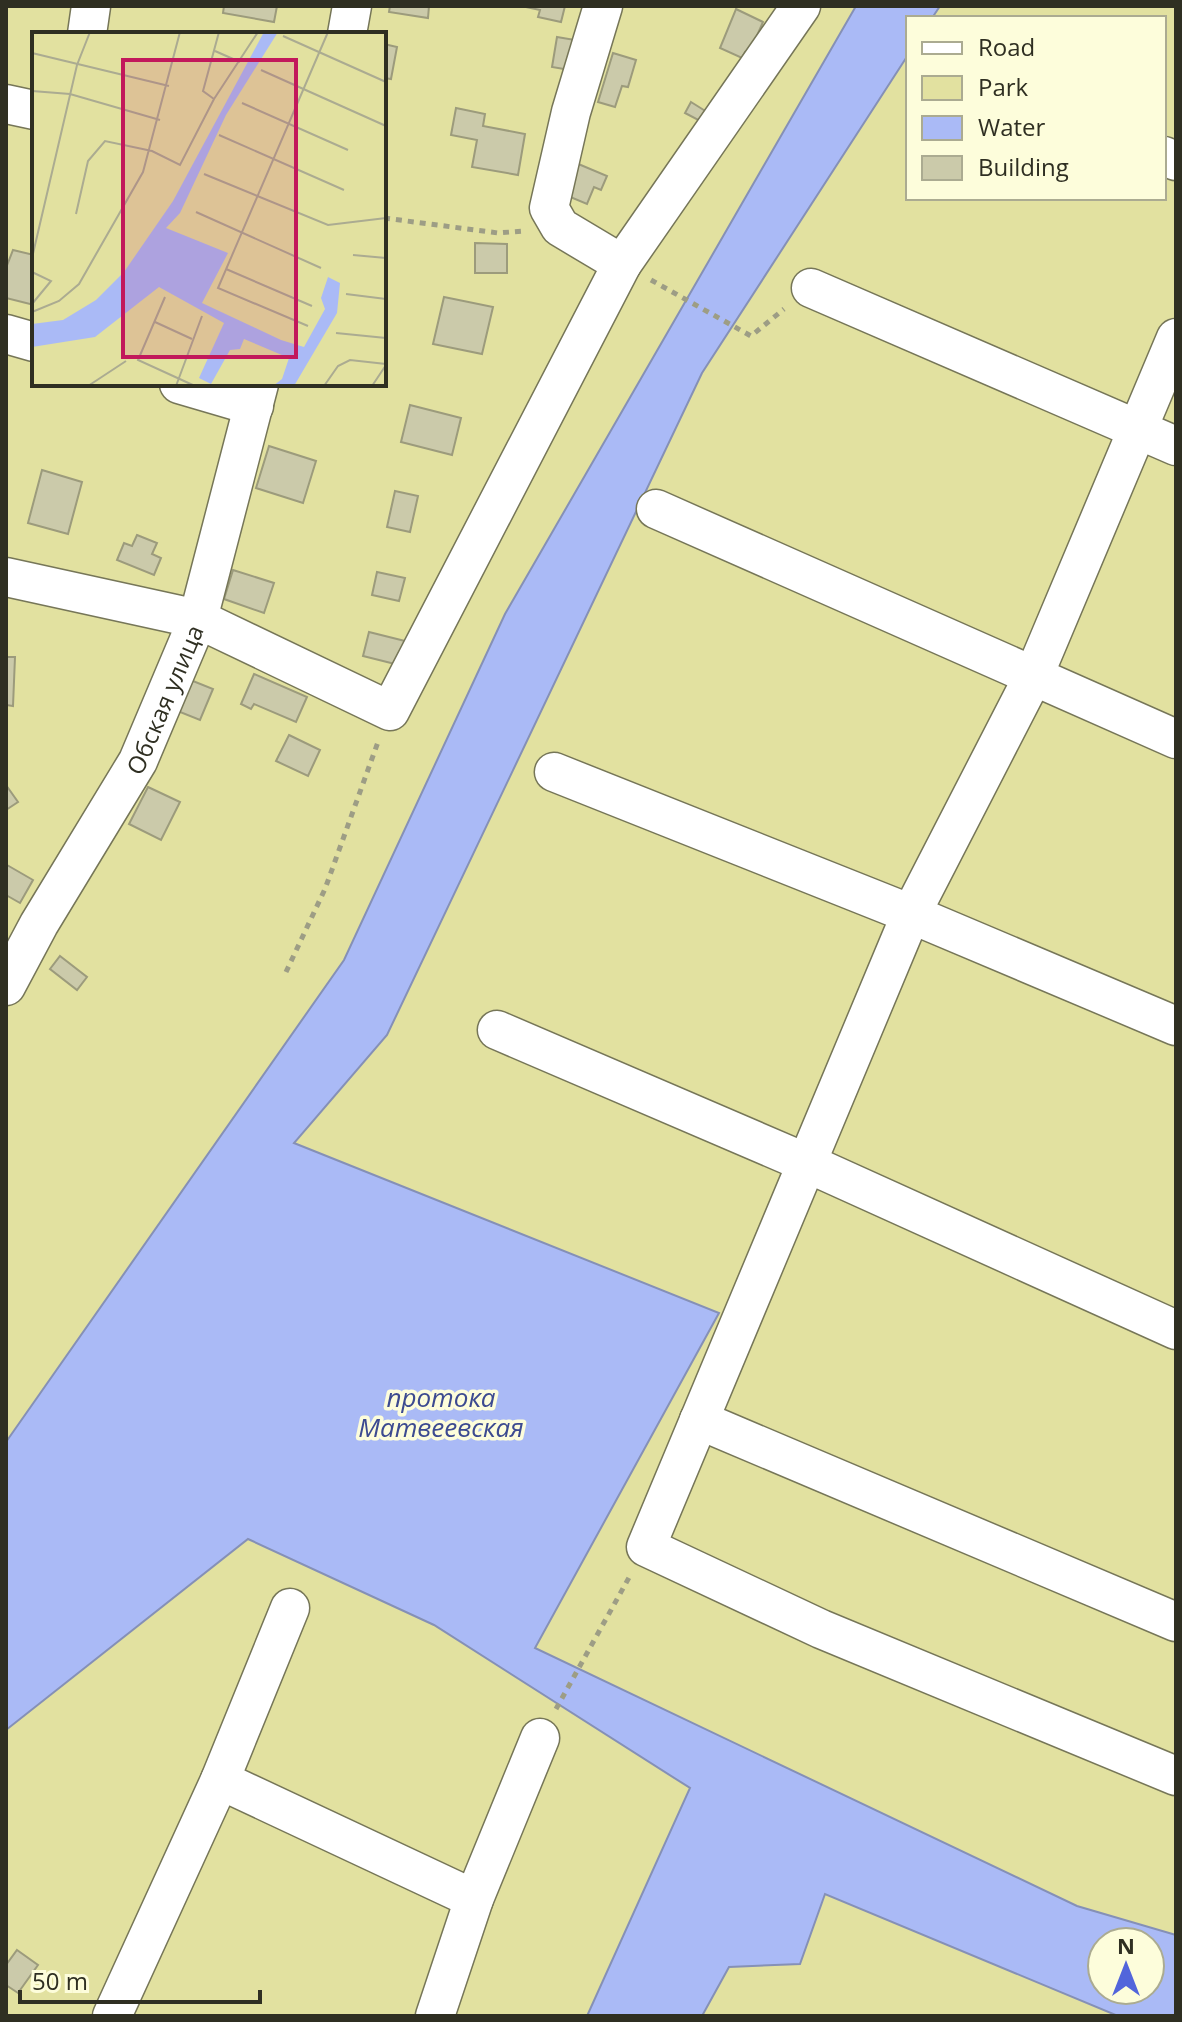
<svg xmlns="http://www.w3.org/2000/svg" width="1182" height="2022" font-family="'Open Sans',sans-serif">
	<style>
		.green { fill: #e2e1a0; fill-rule: evenodd }
		.water { fill: #aabaf6; stroke: #8590b6; stroke-width: 2; fill-rule: evenodd }
		.building { fill: #cbcaaa; stroke: #9c9b7c; stroke-width: 2 }
		.lines { fill: none; stroke-linecap: round; stroke-linejoin: round }
		.minor-casing { stroke: #767658; stroke-width: 41 }
		.path { stroke: #9d9d85; stroke-width: 5; stroke-dasharray: 6 6; stroke-linecap: butt }
		.minor { stroke: #fff; stroke-width: 38 }
		.labels { text-anchor: middle; dominant-baseline: central; stroke-width: 7; stroke-linejoin: round; paint-order: stroke }
		.street-label { font-size: 24px; fill: #2f2f22; stroke: #fdfddb }
		.water-label { font-size: 26px; font-style: italic; fill: #3c4a90; stroke: #fdfddb }
		.inset-road { fill: none; stroke: #abab91; stroke-width: 2 }
		.view { fill: #c2185b; fill-opacity: 0.15; stroke: #c2185b; stroke-width: 4 }
		.inset-edge { fill: none; stroke: #2f2f22; stroke-width: 4 }
	</style>
	<rect width="100%" height="100%" fill="#fdfddb"/>
	<path class="green" d="M6,6H1176V2016H6ZM908,18H1164V198H908ZM34,34H384V384H34ZM1102,1942H1150V1990H1102Z"/>
	<path class="water" d="M856,6H940L932,18H908V55L702,373L387,1035L294,1143L719,1313L535,1648L1077,1906L1176,1935V2016H1118L825,1894L800,1964L729,1967L702,2016H587L690,1788L434,1625L248,1539L6,1730V1442L344,960L505,614ZM1102,1942H1150V1990H1102Z"/>
	<g class="building">
		<polygon points="224,6 277,6 274,22 223,13"/>
		<polygon points="390,6 429,6 428,18 389,12"/>
		<polygon points="565,6 561,22 538,17 540,10 526,7"/>
		<polygon points="736,9 763,22 749,54 745,52 742,58 720,48"/>
		<polygon points="557,37 581,41 576,71 552,67"/>
		<polygon points="384,44 397,47 391,79 384,78"/>
		<polygon points="613,53 636,60 628,87 622,86 615,107 598,102"/>
		<polygon points="691,102 707,112 702,122 685,113"/>
		<polygon points="456,108 485,114 483,126 525,134 518,175 472,167 477,140 451,135"/>
		<polygon points="576,163 607,176 601,190 594,187 587,204 563,194"/>
		<polygon points="475,243 507,244 507,273 475,273"/>
		<polygon points="13,250 34,255 34,305 6,298 6,268"/>
		<polygon points="444,297 493,307 482,354 433,344"/>
		<polygon points="410,405 461,418 452,455 401,442"/>
		<polygon points="269,446 316,461 303,503 256,488"/>
		<polygon points="42,470 82,482 68,534 28,523"/>
		<polygon points="395,491 418,496 410,532 387,527"/>
		<polygon points="137,535 157,543 152,554 161,558 154,575 117,560 124,543 132,546"/>
		<polygon points="233,570 274,583 264,613 224,599"/>
		<polygon points="377,572 405,578 399,601 372,595"/>
		<polygon points="369,632 413,643 407,667 363,656"/>
		<polygon points="6,657 15,657 13,706 6,705"/>
		<polygon points="254,674 307,697 296,722 254,704 251,709 241,704"/>
		<polygon points="183,677 213,689 200,720 170,708"/>
		<polygon points="289,735 320,750 308,776 276,761"/>
		<polygon points="6,785 18,802 6,810"/>
		<polygon points="148,787 180,802 161,840 129,824"/>
		<polygon points="7,865 33,880 20,903 6,895"/>
		<polygon points="60,956 87,977 77,990 50,969"/>
		<polygon points="17,1950 38,1965 18,1993 6,1985 6,1965"/>
	</g>
	<g class="lines">
		<defs>
			<g id="minor">
				<polyline points="87,34 91,6"/>
				<polyline points="347,34 352,6"/>
				<polyline points="6,104 34,110"/>
				<polyline points="1164,156 1176,161"/>
				<polyline points="622,264 801,6"/>
				<polyline points="811,288 1176,446"/>
				<polyline points="6,334 34,342"/>
				<polyline points="1176,338 1034,675 911,914 646,1547 821,1629 1176,1776"/>
				<polyline points="179,384 254,406"/>
				<polyline points="656,509 1176,739"/>
				<polyline points="6,577 198,619 390,711 622,264 560,227 549,208 571,112 603,6"/>
				<polyline points="554,772 911,914 1176,1026"/>
				<path id="s1" d="M6,986L39,924L138,761L198,619L259,384"/>
				<polyline points="497,1030 809,1164 1176,1330"/>
				<polyline points="699,1420 1176,1622"/>
				<polyline points="220,1780 474,1899"/>
				<polyline points="112,2016 220,1780 290,1608"/>
				<polyline points="435,2016 474,1899 540,1738"/>
			</g>
		</defs>
		<use href="#minor" class="minor-casing"/>
		<g class="path">
			<polyline points="384,218 498,233 523,231"/>
			<polyline points="651,280 751,336 784,309"/>
			<polyline points="286,972 325,889 378,742"/>
			<polyline points="556,1709 631,1574"/>
		</g>
		<use href="#minor" class="minor"/>
	</g>
	<g class="labels">
		<g class="street-label">
			<text stroke="none"><textPath href="#s1" startOffset="328">Обская улица</textPath></text>
		</g>
		<g class="water-label">
			<text x="441" y="1397">протока<tspan x="441" dy="30">Матвеевская</tspan></text>
		</g>
	</g>
	<g transform="translate(32 32)">
		<rect width="354" height="354" fill="#fdfddb"/>
		<path d="M0,0H354V354H0Z" fill="#e2e1a0"/>
		<path d="M232,0H246L194,83L148,181L134,196L196,221L170,271L249,308L272,315L293,277L289,266L296,245L308,251L305,281L262,354H241L250,347L257,326L212,307L208,317L198,318L179,352L167,346L192,291L127,255L63,305L0,315V292L31,288L64,268L92,240L141,169Z" fill="#aabaf6"/>
		<path class="inset-road" d="M251,4L354,50M183,19L208,30M0,21L137,54M229,38L354,94M0,59L38,62L128,88M182,67L226,0M210,71L316,118M187,103L312,158M172,142L296,193L354,186M164,180L289,236M44,182L56,129L73,109L120,119L148,133L182,67L171,59L187,0M321,223L354,226M0,226L45,33L58,0M194,237L280,274M0,240L19,249L0,272M314,262L354,267M133,265L106,328L163,354M0,280L27,269L47,252L111,140L148,0M123,290L160,307M276,294L186,256L296,0M304,301L354,306M56,354L94,329M144,354L170,284M292,354L306,334L318,328L354,332M340,354L354,333"/>
		<path class="view" d="M91,28H264V325H91Z"/>
		<rect width="354" height="354" class="inset-edge"/>
	</g>
	<rect width="1182" height="2022" fill="none" stroke="#2f2f22" stroke-width="16"/>
	<rect x="906" y="16" width="260" height="184" fill="#fdfddb" stroke="#abab91" stroke-width="2"/>
	<rect x="922" y="42" width="40" height="12" fill="#ffffff" stroke="#abab91" stroke-width="2"/>
	<text x="978" y="56" font-size="24" fill="#2f2f22">Road</text>
	<rect x="922" y="76" width="40" height="24" fill="#e2e1a0" stroke="#abab91" stroke-width="2"/>
	<text x="978" y="96" font-size="24" fill="#2f2f22">Park</text>
	<rect x="922" y="116" width="40" height="24" fill="#aabaf6" stroke="#abab91" stroke-width="2"/>
	<text x="978" y="136" font-size="24" fill="#2f2f22">Water</text>
	<rect x="922" y="156" width="40" height="24" fill="#cbcaaa" stroke="#abab91" stroke-width="2"/>
	<text x="978" y="176" font-size="24" fill="#2f2f22">Building</text>
	<g transform="translate(1126 1966)"><circle r="38" fill="#fdfddb" stroke="#abab91" stroke-width="2"/>
	<path d="M0-6L14 30L0 20L-14 30Z" fill="#5265db"/>
	<text y="-12" font-size="22" font-weight="bold" text-anchor="middle" fill="#2f2f22">N</text>
	</g>
	<path d="M20 1990v12h240v-12" fill="none" stroke="#2f2f22" stroke-width="4"/>
	<text x="32" y="1990" font-size="24" fill="#2f2f22" stroke="#fdfddb" stroke-width="6" paint-order="stroke">50 m</text>
</svg>
